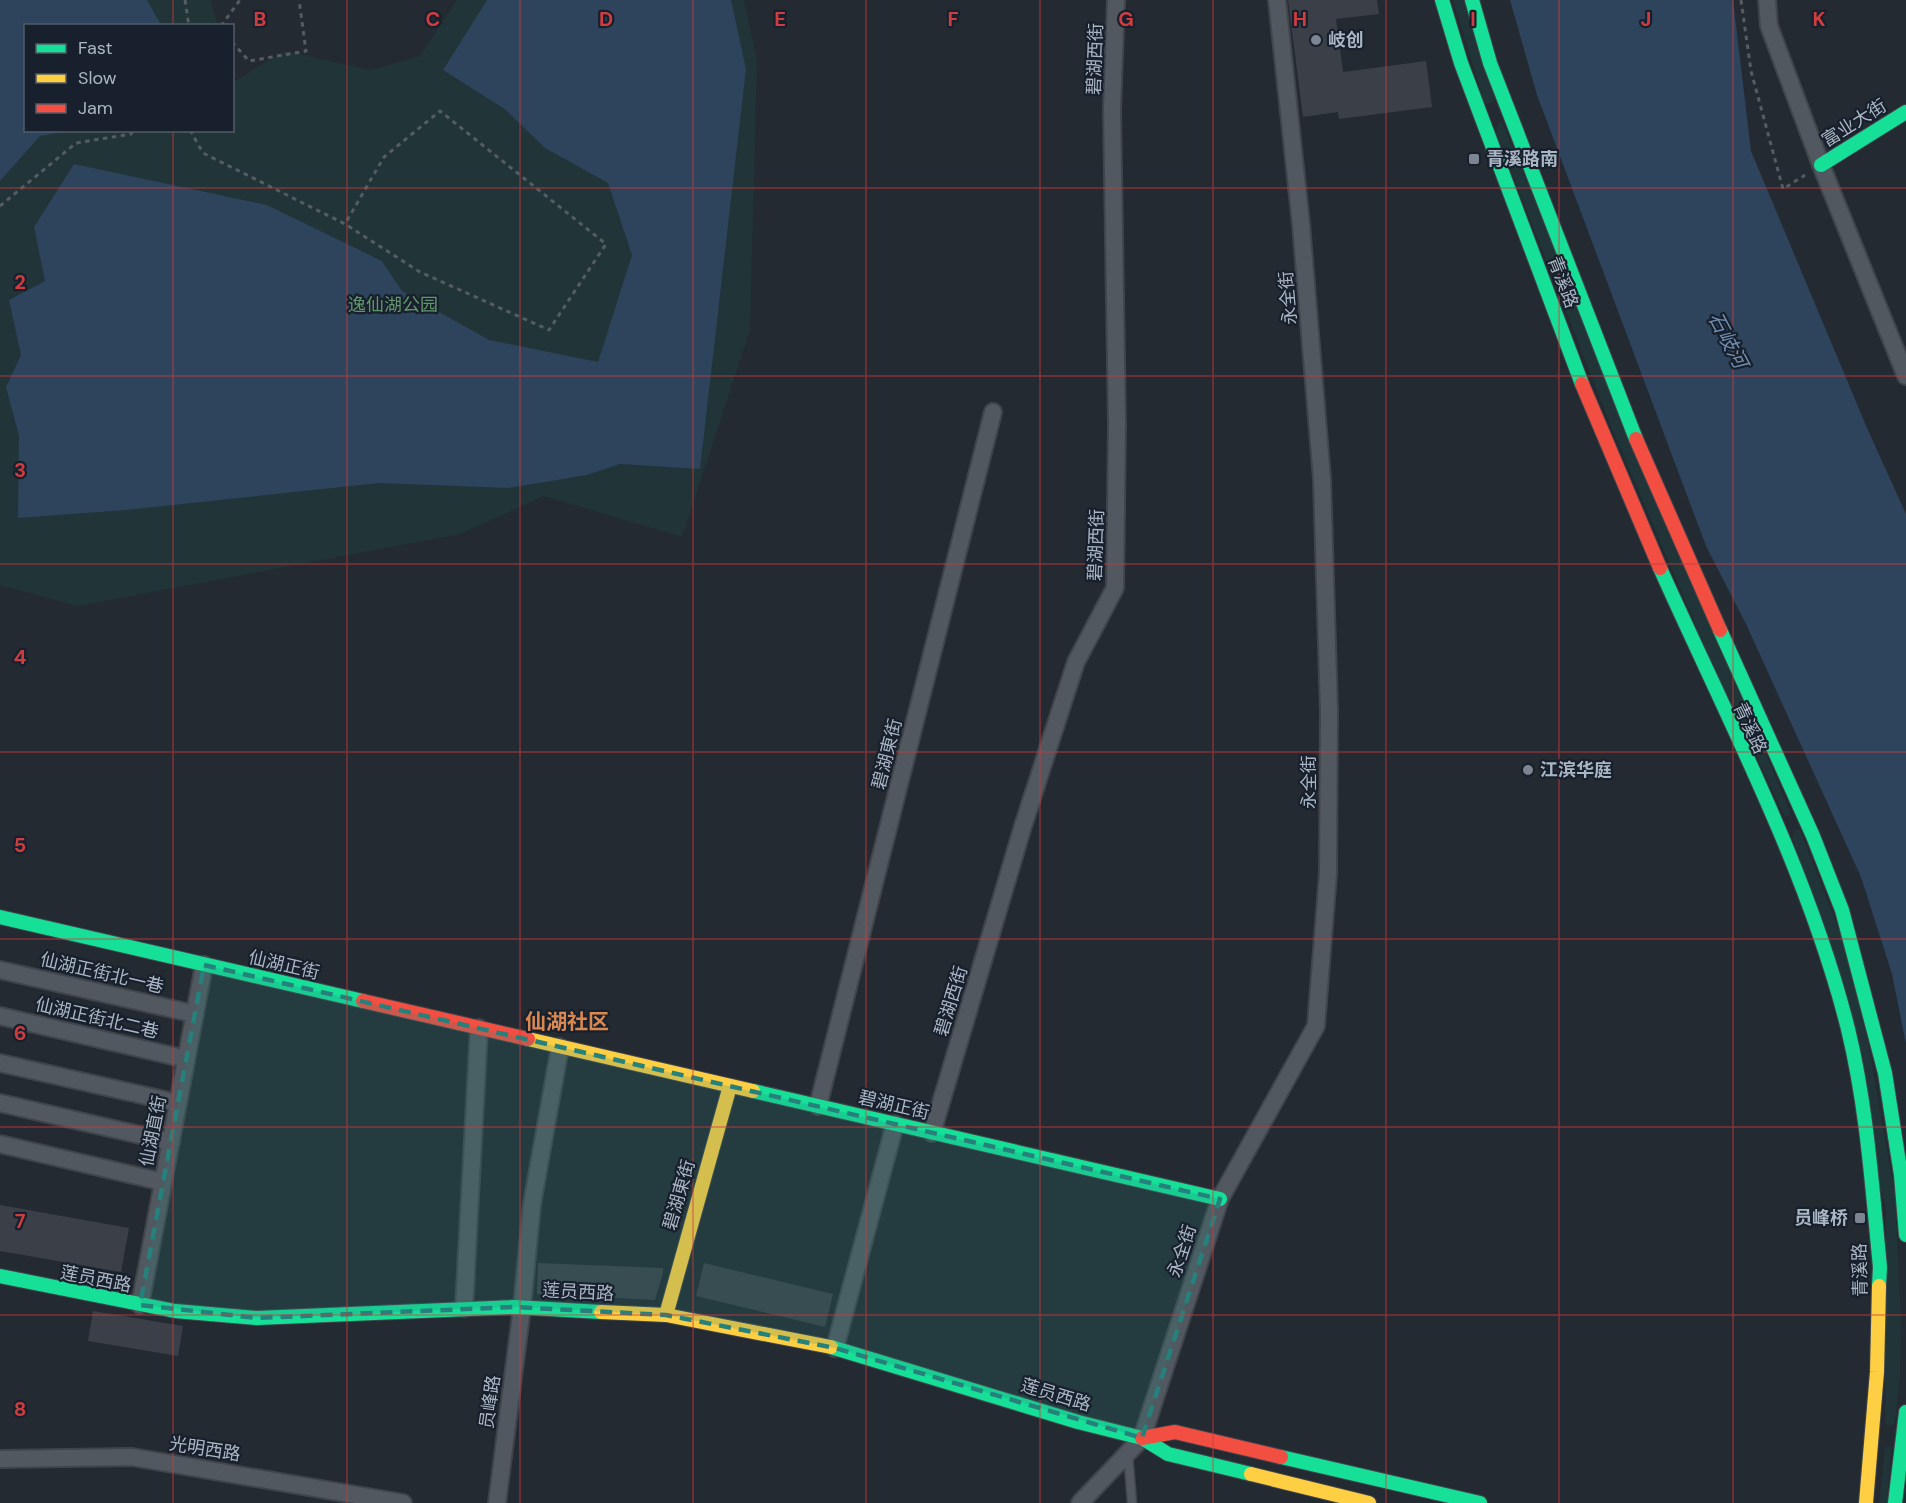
<svg xmlns="http://www.w3.org/2000/svg" width="1906" height="1503" font-family="'DM Sans','Noto Sans SC',sans-serif">
	<style>
		.green { fill: #213437 }
		.water { fill: #2e435c }
		.building { fill: #3b4048 }
		.lines { fill: none; stroke-linecap: round; stroke-linejoin: round }
		.lane-casing { stroke: #40454b; stroke-width: 11 }
		.street-casing { stroke: #40454b; stroke-width: 20 }
		.fast-casing { stroke: #40454b; stroke-width: 16 }
		.slow-casing { stroke: #40454b; stroke-width: 16 }
		.jam-casing { stroke: #40454b; stroke-width: 16 }
		.path { stroke: #555c63; stroke-width: 3; stroke-dasharray: 4.5 4.5; stroke-linecap: butt }
		.lane { stroke: #525860; stroke-width: 8 }
		.street { stroke: #525860; stroke-width: 16 }
		.fast { stroke: #16e098; stroke-width: 14 }
		.slow { stroke: #ffcf43; stroke-width: 14 }
		.jam { stroke: #f24e42; stroke-width: 14 }
		.marked { fill: #26807b; fill-opacity: 0.2; stroke: #26807b; stroke-width: 4.5; stroke-dasharray: 12 8; stroke-linejoin: round }
		.grid { fill: none; stroke: #d03d40; stroke-width: 1.5; stroke-opacity: 0.55 }
		.poi-dot { fill: #7c8591; stroke: #17202c; stroke-width: 2 }
		.labels { text-anchor: middle; dominant-baseline: central; stroke-width: 4.5; stroke-linejoin: round; paint-order: stroke }
		.poi-label { font-size: 18px; font-weight: bold; fill: #abb6c5; stroke: #17202c; text-anchor: start }
		.street-label { font-size: 18px; fill: #abb6c5; stroke: #17202c }
		.park-label { font-size: 18px; fill: #62966c; stroke: #17202c }
		.water-label { font-size: 20px; font-style: italic; fill: #718eb0; stroke: #17202c }
		.quarter-label { font-size: 21px; font-weight: bold; fill: #da8851; stroke: #17202c }
		.grid-label { font-size: 20px; text-anchor: middle; font-weight: bold; fill: #d03d40; stroke: #17202c; stroke-width: 4.5; stroke-linejoin: round; paint-order: stroke }
	</style>
	<rect width="100%" height="100%" fill="#242a31"/>
	<g class="green">
		<polygon points="0,0 210,0 218,25 26,26 26,130 232,130 233,74 235,81 284,51 371,70 420,56 457,0 744,0 757,60 750,330 682,537 544,496 460,534 78,606 0,585"/>
		<polygon points="1453,0 1464,0 1495,100 1485,105"/>
		<polygon points="1502,122 1791,814 1785,817 1708,654 1611,426 1496,133 1497,124"/>
		<polygon points="1796,830 1800,830 1856,974 1895,1195 1901,1319 1900,1375 1895,1422 1891,1426 1886,1425 1885,1421 1886,1210 1792,836"/>
		<polygon points="1885,1447 1891,1447 1887,1503 1879,1503"/>
	</g>
	<g class="water">
		<polygon points="0,0 147,0 161,25 26,26 26,130 68,131 40,136 0,181"/>
		<polygon points="487,0 731,0 746,69 700,469 620,464 587,475 509,488 379,483 126,510 18,518 19,436 6,387 21,355 9,300 45,281 34,227 74,164 267,205 382,261 402,291 489,340 598,362 632,255 608,183 545,148 506,110 443,70"/>
		<polygon points="1510,0 1733,0 1751,151 1867,428 1906,514 1906,1044 1892,974 1861,877 1746,624 1706,546 1537,95"/>
	</g>
	<g class="building">
		<polygon points="1288,0 1377,0 1379,14 1336,19 1343,72 1426,61 1432,107 1339,119 1338,112 1303,117"/>
		<polygon points="0,1205 129,1228 121,1272 0,1251"/>
		<polygon points="538,1263 663,1268 663,1273 655,1300 537,1294"/>
		<polygon points="704,1263 833,1294 825,1327 696,1296"/>
		<polygon points="93,1311 183,1326 178,1356 88,1341"/>
	</g>
	<g class="lines">
		<defs>
			<polyline id="lane" points="1128,1453 1132,1503"/>
			<g id="street">
				<polyline points="1767,0 1769,26 1821,165 1906,376"/>
				<polyline points="0,970 195,1014"/>
				<polyline points="0,1016 186,1059"/>
				<polyline points="0,1063 178,1103"/>
				<polyline points="0,1103 171,1142"/>
				<polyline points="818,1106 993,412"/>
				<polyline points="932,1133 1023,826 1076,662 1115,588 1117,425 1112,109 1116,0"/>
				<polyline points="0,1144 163,1182"/>
				<polyline points="140,1305 204,965"/>
				<polyline points="464,1308 479,1028"/>
				<polyline points="835,1348 895,1124"/>
				<polyline points="0,1459 132,1457 403,1503"/>
				<polyline points="497,1503 522,1307 532,1204 560,1047"/>
				<polyline points="1080,1503 1142,1438 1220,1199 1316,1026 1328,874 1329,711 1322,479 1301,224 1277,0"/>
			</g>
			<g id="fast">
				<polyline points="1442,0 1461,63 1582,384"/>
				<polyline points="1472,0 1490,63 1636,439"/>
				<polyline points="1821,165 1906,112"/>
				<path d="M1660,568C1727,718 1808,870 1848,1029C1867,1107 1872,1187 1880,1267L1879,1286"/>
				<polyline points="1720,630 1813,836 1842,910 1885,1073 1901,1175 1906,1235"/>
				<polyline points="0,917 363,1001"/>
				<polyline points="753,1091 1220,1199"/>
				<polyline points="0,1276 175,1311 257,1318 514,1307 601,1312"/>
				<polyline points="831,1347 1078,1422 1142,1438 1168,1454 1251,1474"/>
				<polyline points="1281,1457 1480,1503"/>
				<polyline points="1895,1503 1906,1412"/>
			</g>
			<g id="slow">
				<polyline points="528,1039 753,1091"/>
				<polyline points="601,1312 666,1315 831,1347"/>
				<polyline points="666,1315 730,1086"/>
				<polyline points="1251,1474 1369,1503"/>
				<polyline points="1866,1503 1877,1372 1879,1286"/>
			</g>
			<g id="jam">
				<polyline points="1582,384 1660,568"/>
				<polyline points="1636,439 1720,630"/>
				<polyline points="363,1001 528,1039"/>
				<polyline points="1142,1438 1175,1432 1281,1457"/>
			</g>
		</defs>
		<use href="#lane" class="lane-casing"/>
		<use href="#street" class="street-casing"/>
		<use href="#fast" class="fast-casing"/>
		<use href="#slow" class="slow-casing"/>
		<use href="#jam" class="jam-casing"/>
		<g class="path">
			<polyline points="185,0 189,26"/>
			<polyline points="1741,0 1751,71 1783,189 1805,175"/>
			<polyline points="221,26 240,0"/>
			<polyline points="232,42 249,61 306,51 299,0"/>
			<polyline points="190,130 203,153 345,224 420,272 549,330 606,244 440,111 384,157 345,224"/>
			<polyline points="0,206 76,143 131,134 133,130"/>
		</g>
		<use href="#lane" class="lane"/>
		<use href="#street" class="street"/>
		<use href="#fast" class="fast"/>
		<use href="#slow" class="slow"/>
		<use href="#jam" class="jam"/>
	</g>
	<path class="marked" d="M204,965L1220,1199L1142,1438L835,1348L666,1315L514,1307L257,1318L140,1305Z"/>
	<path class="grid" d="M173,0V26M347,0V1503M520,0V1503M693,0V1503M866,0V1503M1040,0V1503M1213,0V1503M1386,0V1503M1559,0V1503M1733,0V1503M173,130V1503M0,188H1906M0,376H1906M0,564H1906M0,752H1906M0,939H1906M0,1127H1906M0,1315H1906"/>
	<g class="poi-dot">
		<circle cx="1316" cy="40" r="6"/>
		<rect x="1468" y="153" width="12" height="12" rx="3"/>
		<circle cx="1528" cy="770" r="6"/>
		<rect x="1854" y="1212" width="12" height="12" rx="3"/>
	</g>
	<g class="labels">
		<g class="poi-label">
			<text x="1328" y="40">岐创</text>
			<text x="1486" y="159">青溪路南</text>
			<text x="1540" y="770">江滨华庭</text>
			<text x="1848" y="1218" text-anchor="end">员峰桥</text>
		</g>
		<g class="street-label">
			<text transform="translate(1095 59) rotate(-88)">碧湖西街</text>
			<text transform="translate(1854 123) rotate(-32)">富业大街</text>
			<text transform="translate(1563 282) rotate(69)">青溪路</text>
			<text transform="translate(1288 298) rotate(-95)">永全街</text>
			<text transform="translate(1096 545) rotate(-88)">碧湖西街</text>
			<text transform="translate(1750 728) rotate(65)">青溪路</text>
			<text transform="translate(887 754) rotate(-76)">碧湖東街</text>
			<text transform="translate(1309 782) rotate(-90)">永全街</text>
			<text transform="translate(284 965) rotate(13)">仙湖正街</text>
			<text transform="translate(102 973) rotate(13)">仙湖正街北一巷</text>
			<text transform="translate(951 1001) rotate(-73)">碧湖西街</text>
			<text transform="translate(97 1018) rotate(13)">仙湖正街北二巷</text>
			<text transform="translate(894 1105) rotate(13)">碧湖正街</text>
			<text transform="translate(153 1131) rotate(-79)">仙湖直街</text>
			<text transform="translate(679 1195) rotate(-74)">碧湖東街</text>
			<text transform="translate(1182 1251) rotate(-72)">永全街</text>
			<text transform="translate(1860 1270) rotate(-91)">青溪路</text>
			<text transform="translate(96 1279) rotate(11)">莲员西路</text>
			<text transform="translate(578 1292) rotate(3)">莲员西路</text>
			<text transform="translate(1056 1395) rotate(17)">莲员西路</text>
			<text transform="translate(490 1402) rotate(-82)">员峰路</text>
			<text transform="translate(205 1449) rotate(9)">光明西路</text>
		</g>
		<g class="park-label">
			<text x="393" y="305">逸仙湖公园</text>
		</g>
		<g class="water-label">
			<text transform="translate(1728 340) rotate(62)">石岐河</text>
		</g>
		<g class="quarter-label">
			<text x="567" y="1022">仙湖社区</text>
		</g>
	</g>
	<g class="grid-label">
		<text x="260" y="26">B</text>
		<text x="433" y="26">C</text>
		<text x="606" y="26">D</text>
		<text x="780" y="26">E</text>
		<text x="953" y="26">F</text>
		<text x="1126" y="26">G</text>
		<text x="1300" y="26">H</text>
		<text x="1473" y="26">I</text>
		<text x="1646" y="26">J</text>
		<text x="1819" y="26">K</text>
		<text x="20" y="289">2</text>
		<text x="20" y="477">3</text>
		<text x="20" y="664">4</text>
		<text x="20" y="852">5</text>
		<text x="20" y="1040">6</text>
		<text x="20" y="1228">7</text>
		<text x="20" y="1416">8</text>
	</g>
	<rect x="24" y="24" width="210" height="108" fill="#17202c" stroke="#525c69" stroke-width="1.5"/>
	<rect x="36" y="44" width="30" height="9" fill="#16e098" stroke="#525c69" stroke-width="1.5"/>
	<text x="78" y="54" font-size="18" fill="#abb6c5">Fast</text>
	<rect x="36" y="74" width="30" height="9" fill="#ffcf43" stroke="#525c69" stroke-width="1.5"/>
	<text x="78" y="84" font-size="18" fill="#abb6c5">Slow</text>
	<rect x="36" y="104" width="30" height="9" fill="#f24e42" stroke="#525c69" stroke-width="1.5"/>
	<text x="78" y="114" font-size="18" fill="#abb6c5">Jam</text>
</svg>
